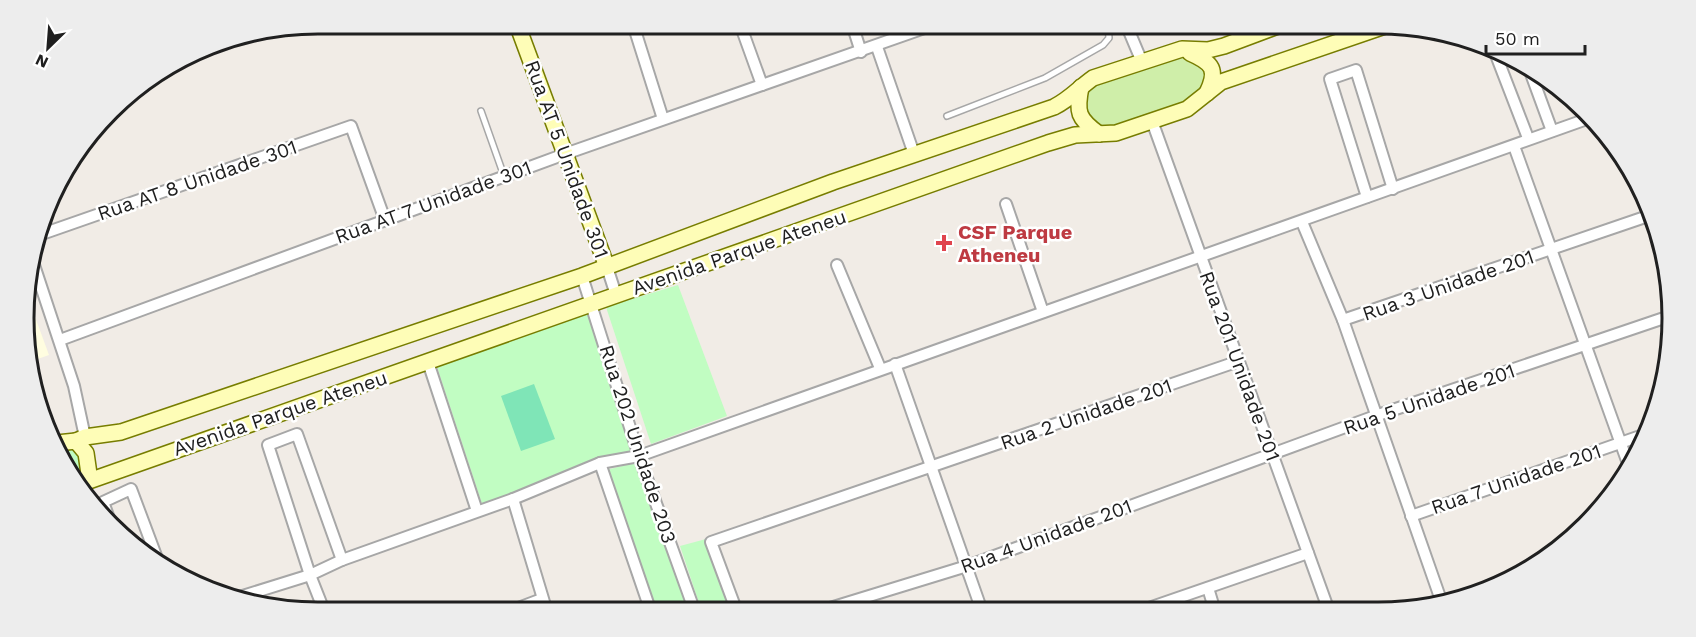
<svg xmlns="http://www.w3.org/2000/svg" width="1696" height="637" font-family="'Work Sans',sans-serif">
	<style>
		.education { fill: #fffde0 }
		.grass { fill: #cfeea9 }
		.park { fill: #c1fdc2 }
		.pitch { fill: #7fe5b7 }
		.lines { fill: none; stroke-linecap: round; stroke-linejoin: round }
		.lane-casing { stroke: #a7a7a7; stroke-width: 8 }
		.street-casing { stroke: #a7a7a7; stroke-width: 14 }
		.secondary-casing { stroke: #777d00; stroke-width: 18 }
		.lane { stroke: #fff; stroke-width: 5 }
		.street { stroke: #fff; stroke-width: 10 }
		.secondary { stroke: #fefdb7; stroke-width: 15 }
		.health-dot { fill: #e0444e; stroke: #fff; stroke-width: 2 }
		.labels { text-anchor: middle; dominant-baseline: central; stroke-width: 5; stroke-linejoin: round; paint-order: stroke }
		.street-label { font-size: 20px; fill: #202020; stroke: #fff }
		.health-label { font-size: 20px; font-weight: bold; fill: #be3a42; stroke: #fff; text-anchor: start }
		.rim { fill: none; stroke: #202020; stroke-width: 3 }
	</style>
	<rect width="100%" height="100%" fill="#f1ece6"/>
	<polygon class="education" points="27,295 49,355 29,362"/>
	<path class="grass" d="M1188,54L1208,73L1202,95L1113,127C1087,127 1077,100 1096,83Z"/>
	<g class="park">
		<polygon points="678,285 727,416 651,444 606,307"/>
		<polygon points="589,313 634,450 482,504 436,364"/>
		<polygon points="59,446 71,448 82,458 83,468 76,484"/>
		<polygon points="634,463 691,612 658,612 606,470"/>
		<polygon points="706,539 732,612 702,612 680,546"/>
	</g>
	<polygon class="pitch" points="534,384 555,439 521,451 501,396"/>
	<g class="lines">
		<defs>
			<g id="lane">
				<polyline points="1017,24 1019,29 1032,24"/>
				<polyline points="1146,24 1158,29 1179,24"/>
				<polyline points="481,111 504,176"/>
				<polyline points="947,116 1045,78 1103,45 1109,38 1108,24"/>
			</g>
			<g id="street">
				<polyline points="633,24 663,119"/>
				<polyline points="740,24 762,85"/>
				<polyline points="852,24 861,52"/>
				<polyline points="1126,24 1142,62"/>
				<polyline points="877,47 914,154"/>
				<polyline points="1496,55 1528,138"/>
				<polyline points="1530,71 1552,131"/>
				<polyline points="1152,121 1329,611"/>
				<polyline points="1514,146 1630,469"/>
				<polyline points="1367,197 1330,79 1356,70 1393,189"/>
				<polyline points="1006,204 1043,312"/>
				<polyline points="1302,222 1343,320 1442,603"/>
				<polyline points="42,234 351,126 385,220"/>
				<polyline points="33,262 74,386 85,437"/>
				<polyline points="837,265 880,368"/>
				<polyline points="607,267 616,295"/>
				<polyline points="582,276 639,456 695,612"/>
				<polyline points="1343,320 1648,216"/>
				<polyline points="60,340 565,154 936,24"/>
				<polyline points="428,362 477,511"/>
				<polyline points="895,364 982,611"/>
				<polyline points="600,463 651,612"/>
				<polyline points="513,499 547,612"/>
				<polyline points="1411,516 1646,434"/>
				<polyline points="110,521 103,502 131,489 158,561"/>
				<polyline points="1208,588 1215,611"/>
				<polyline points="233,599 310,575 342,560 513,499 600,463 639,456 1587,119"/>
				<polyline points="1140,611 1308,553"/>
				<polyline points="737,612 711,542 1239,361"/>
				<polyline points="817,612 967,566 1378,415 1667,317"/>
				<polyline points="325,613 310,575 268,445 297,434 342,560"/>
				<polyline points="505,613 542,599"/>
			</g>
			<g id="secondary">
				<polyline points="517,24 607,267"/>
				<path d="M1190,53C1213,63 1218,70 1207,93"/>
				<path d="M1081,87C1076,112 1078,119 1099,134"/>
				<path d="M76,441L85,437L121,432L582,276L833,182L1054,107C1070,99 1079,88 1093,78L1182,49L1208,50L1224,46L1283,24"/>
				<polyline points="57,443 76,441 86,453 89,474 80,487"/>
				<polyline points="86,482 1048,143 1075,135 1116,133 1187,109 1221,82 1388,25"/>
			</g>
		</defs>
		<use href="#lane" class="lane-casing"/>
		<use href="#street" class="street-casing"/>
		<use href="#secondary" class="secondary-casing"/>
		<use href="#lane" class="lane"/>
		<use href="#street" class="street"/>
		<use href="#secondary" class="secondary"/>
	</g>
	<path class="health-dot" d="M941 234h6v6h6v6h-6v6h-6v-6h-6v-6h6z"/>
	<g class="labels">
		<g class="street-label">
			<text transform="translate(567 159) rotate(70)">Rua AT 5 Unidade 301</text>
			<text transform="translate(197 180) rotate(-19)">Rua AT 8 Unidade 301</text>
			<text transform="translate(433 202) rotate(-20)">Rua AT 7 Unidade 301</text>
			<text transform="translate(739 252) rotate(-19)">Avenida Parque Ateneu</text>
			<text transform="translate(1448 285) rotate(-19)">Rua 3 Unidade 201</text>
			<text transform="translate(1240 366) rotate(70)">Rua 201 Unidade 201</text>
			<text transform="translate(1429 399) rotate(-19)">Rua 5 Unidade 201</text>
			<text transform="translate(280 413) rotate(-19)">Avenida Parque Ateneu</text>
			<text transform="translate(1086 414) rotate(-19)">Rua 2 Unidade 201</text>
			<text transform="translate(638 444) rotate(72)">Rua 202 Unidade 203</text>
			<text transform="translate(1516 479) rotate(-19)">Rua 7 Unidade 201</text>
			<text transform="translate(1046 536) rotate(-20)">Rua 4 Unidade 201</text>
		</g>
		<g class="health-label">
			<text x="958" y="232">CSF Parque<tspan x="958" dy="23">Atheneu</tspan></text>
		</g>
	</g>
	<path d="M0 0H1696V637H0ZM318 34H1378A284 284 0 0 1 1662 318V318A284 284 0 0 1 1378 602H318A284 284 0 0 1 34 318V318A284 284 0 0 1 318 34Z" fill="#ededed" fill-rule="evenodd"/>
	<path class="rim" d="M318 34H1378A284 284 0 0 1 1662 318V318A284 284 0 0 1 1378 602H318A284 284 0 0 1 34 318V318A284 284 0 0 1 318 34Z"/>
	<g transform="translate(48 48) rotate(205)" stroke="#ffffff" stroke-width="4.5" paint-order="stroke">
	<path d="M0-4.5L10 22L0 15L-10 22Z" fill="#202020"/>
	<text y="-9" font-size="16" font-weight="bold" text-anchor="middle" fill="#202020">N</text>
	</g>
	<path d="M1486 45v9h99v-9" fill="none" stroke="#202020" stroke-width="3"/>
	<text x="1495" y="45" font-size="18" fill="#202020" stroke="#ffffff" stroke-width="4.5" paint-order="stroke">50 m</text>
</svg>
